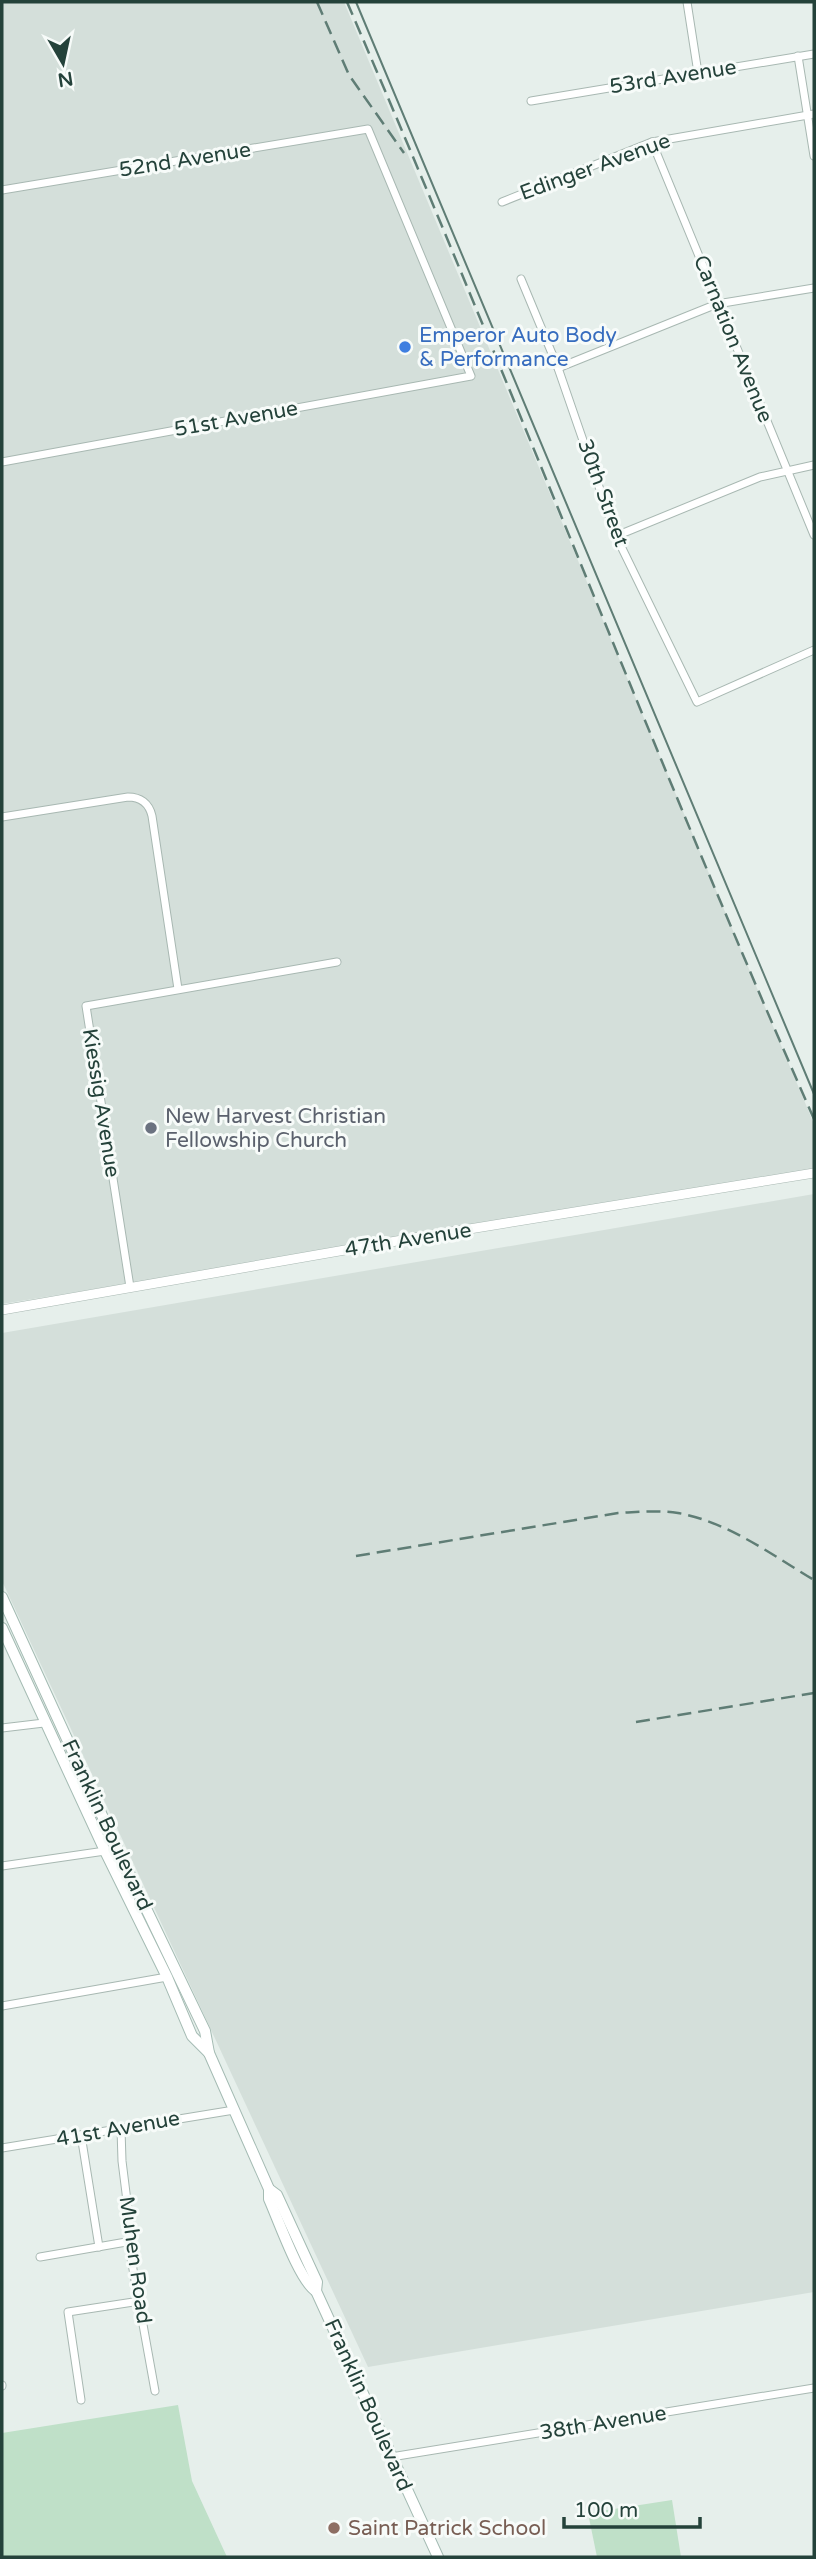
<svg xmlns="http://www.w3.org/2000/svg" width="816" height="2559" font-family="'Varela Round',sans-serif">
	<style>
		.built { fill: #d4dfda }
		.green { fill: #bfe0c8 }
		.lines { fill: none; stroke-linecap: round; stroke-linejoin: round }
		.minor-casing { stroke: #a8b8b2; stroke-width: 9 }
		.tertiary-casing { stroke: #a8b8b2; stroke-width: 10 }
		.secondary-casing { stroke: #a4bbb3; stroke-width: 12 }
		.minor { stroke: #fff; stroke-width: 7 }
		.tertiary { stroke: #fff; stroke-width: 9 }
		.secondary { stroke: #fff; stroke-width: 10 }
		.tram { stroke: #5f7d75; stroke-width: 2 }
		.rail { stroke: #5f7d75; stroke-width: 2.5; stroke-dasharray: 14 7; stroke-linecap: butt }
		.shop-dot { fill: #3f7fe0; stroke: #f7fbf9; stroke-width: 2.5 }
		.worship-dot { fill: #6b7280; stroke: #f7fbf9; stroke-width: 2.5 }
		.education-dot { fill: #8d6e63; stroke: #f7fbf9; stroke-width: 2.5 }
		.labels { text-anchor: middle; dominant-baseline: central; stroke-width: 6; stroke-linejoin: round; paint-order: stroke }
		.street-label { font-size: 21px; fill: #24423a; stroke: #f7fbf9 }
		.shop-label { font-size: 21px; fill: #366cbe; stroke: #f7fbf9; text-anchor: start }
		.worship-label { font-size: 21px; fill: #5b616d; stroke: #f7fbf9; text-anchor: start }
		.education-label { font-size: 21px; fill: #785e54; stroke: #f7fbf9; text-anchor: start }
	</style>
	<rect width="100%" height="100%" fill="#e6efeb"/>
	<g class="built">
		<polygon points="2,2 344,2 814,1124 814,1172 2,1304"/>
		<polygon points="814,1194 814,2292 368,2367 2,1581 2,1333"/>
	</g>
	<g class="green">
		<polygon points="178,2405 192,2481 227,2557 2,2557 2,2433"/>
		<polygon points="672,2500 681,2557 597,2557 588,2513"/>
	</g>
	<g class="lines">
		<defs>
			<g id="minor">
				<polyline points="687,2 698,73"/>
				<polyline points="798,56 814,156"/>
				<polyline points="531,101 814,54"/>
				<polyline points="652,142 814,535"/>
				<polyline points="2,190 368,129 471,376 2,462"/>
				<polyline points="502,202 652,142 814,114"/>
				<polyline points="521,279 558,368 616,536 697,702 814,650"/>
				<polyline points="558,368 717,304 814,288"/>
				<polyline points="616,536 760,477 814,465"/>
				<path d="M2,817L128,797C140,797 149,803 152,816L178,989"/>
				<polyline points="130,1287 86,1006 337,962"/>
				<polyline points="2,1728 44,1723"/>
				<polyline points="2,1866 105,1851"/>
				<polyline points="2,2006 167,1977"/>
				<polyline points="121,2129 122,2161 132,2241 129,2247 155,2391"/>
				<polyline points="81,2135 99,2247"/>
				<polyline points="2,2148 234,2110"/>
				<polyline points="40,2257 132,2241"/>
				<polyline points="2,2385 2,2386"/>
				<polyline points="81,2400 68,2312 140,2301"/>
				<polyline points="391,2457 814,2388"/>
			</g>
			<polyline id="tertiary" points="2,1310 408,1239 814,1173"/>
			<g id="secondary">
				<polyline points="2,1597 116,1846 205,2031 209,2053 269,2189 277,2195 317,2282 316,2291 438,2557"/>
				<polyline points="2,1628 105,1851 167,1977 192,2036 209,2053"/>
				<path d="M269,2189V2199C278,2219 300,2282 316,2291"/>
			</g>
		</defs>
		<use href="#minor" class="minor-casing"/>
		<use href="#tertiary" class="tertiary-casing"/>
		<use href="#secondary" class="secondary-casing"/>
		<use href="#minor" class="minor"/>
		<use href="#tertiary" class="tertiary"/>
		<use href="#secondary" class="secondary"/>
		<polyline class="tram" points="356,2 814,1094"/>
		<g class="rail">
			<polyline points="317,2 349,75 404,153"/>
			<path d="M347,2C507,372 651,749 814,1119"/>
			<path d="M356,1556L618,1513C638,1512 658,1510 678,1513C728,1522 772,1555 814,1580"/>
			<polyline points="636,1722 814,1693"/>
		</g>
	</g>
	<circle class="shop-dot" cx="405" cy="347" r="7"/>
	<circle class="worship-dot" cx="151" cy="1128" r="7"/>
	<circle class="education-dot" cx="334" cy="2528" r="7"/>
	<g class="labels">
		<g class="street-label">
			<text transform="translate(673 77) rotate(-9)">53rd Avenue</text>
			<text transform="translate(185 160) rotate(-9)">52nd Avenue</text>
			<text transform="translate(595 167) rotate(-20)">Edinger Avenue</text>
			<text transform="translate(733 339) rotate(68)">Carnation Avenue</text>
			<text transform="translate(236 419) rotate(-10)">51st Avenue</text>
			<text transform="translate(603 493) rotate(70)">30th Street</text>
			<text transform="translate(101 1103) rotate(81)">Kiessig Avenue</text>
			<text transform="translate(408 1240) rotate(-9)">47th Avenue</text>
			<text transform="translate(107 1825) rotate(65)">Franklin Boulevard</text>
			<text transform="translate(118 2129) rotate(-10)">41st Avenue</text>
			<text transform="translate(135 2260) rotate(82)">Muhen Road</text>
			<text transform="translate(368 2405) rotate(66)">Franklin Boulevard</text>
			<text transform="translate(603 2423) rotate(-9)">38th Avenue</text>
		</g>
		<g class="shop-label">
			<text x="419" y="335">Emperor Auto Body<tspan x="419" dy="24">&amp; Performance</tspan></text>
		</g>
		<g class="worship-label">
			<text x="165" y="1116">New Harvest Christian<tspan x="165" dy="24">Fellowship Church</tspan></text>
		</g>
		<g class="education-label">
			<text x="348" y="2528">Saint Patrick School</text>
		</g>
	</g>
	<rect width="816" height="2559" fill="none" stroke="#24423a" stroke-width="7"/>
	<g transform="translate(63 63) rotate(171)" stroke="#f7fbf9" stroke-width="5" paint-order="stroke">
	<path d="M0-5L12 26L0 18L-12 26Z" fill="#24423a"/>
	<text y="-10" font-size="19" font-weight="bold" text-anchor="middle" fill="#24423a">N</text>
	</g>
	<path d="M564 2517v10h136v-10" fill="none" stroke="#24423a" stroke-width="3.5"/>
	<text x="574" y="2517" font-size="21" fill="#24423a" stroke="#f7fbf9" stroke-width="5" paint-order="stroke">100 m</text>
</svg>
